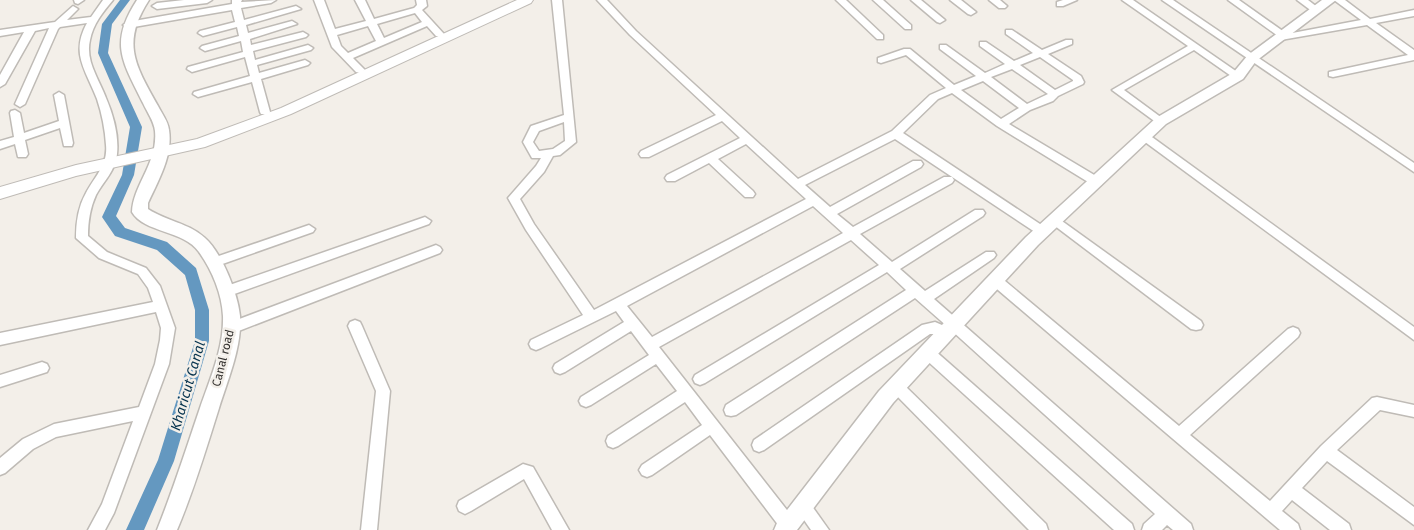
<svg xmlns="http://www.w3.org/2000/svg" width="1414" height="530" font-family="'Fira Sans',sans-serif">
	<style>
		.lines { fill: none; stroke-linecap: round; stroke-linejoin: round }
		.canal { fill: #6498c0; fill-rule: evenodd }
		.minor-casing { stroke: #bfbbb6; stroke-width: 3 }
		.tertiary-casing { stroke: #bfbbb6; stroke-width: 3 }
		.secondary-casing { stroke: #bfbbb6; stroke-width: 2 }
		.minor { fill: #fff; fill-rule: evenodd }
		.tertiary { fill: #fff; fill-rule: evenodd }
		.secondary { fill: #fff; fill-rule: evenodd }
		.labels { text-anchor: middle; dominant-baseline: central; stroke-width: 5; stroke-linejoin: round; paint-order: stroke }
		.street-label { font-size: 12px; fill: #343230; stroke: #f3efe9 }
		.water-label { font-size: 14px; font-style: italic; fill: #05324d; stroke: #f3efe9 }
	</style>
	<rect width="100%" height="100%" fill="#f3efe9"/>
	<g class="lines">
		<polygon class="canal" points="120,0 130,0 112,24 108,53 142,127 134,175 116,216 125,228 167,242 196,268 209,310 209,341 174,461 144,530 126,530 158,460 195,341 195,310 185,275 157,250 115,236 102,217 122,175 130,127 98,53 102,24"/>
		<defs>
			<g id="minor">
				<polygon points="74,0 84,0 78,4 75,3"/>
				<path d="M103,0H113C103,12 93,24 90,40C85,61 99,79 106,98C113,114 119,136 117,154C116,170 103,182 96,195C90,208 88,222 88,236L107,252L146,268L160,286L175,328L169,364L114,513L105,530H88L102,504L133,421L56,437L33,449L5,473L0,475V458L23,439L54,424L139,407L155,364L160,340L161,328L156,312L0,345V333L153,302L148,288L138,274L99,258L76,238C76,223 78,207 86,193C95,176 108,165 106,145C105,129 102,114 97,99C86,70 70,54 87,23L60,27L58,29L25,104L20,107L15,104L49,28L35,31L5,84L0,87V75L24,32L0,36V30L55,22L73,6L78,9L67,20L91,17Z"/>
				<polygon points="184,0 212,0 207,3 157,9 152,6 157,3"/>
				<polygon points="232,0 242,0 241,2 276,0 271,3 241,8 244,20 296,6 301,9 246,25 248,33 292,21 297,24 250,39 251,45 303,32 308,35 306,37 253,51 255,60 308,45 313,48 311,50 257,65 259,73 305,60 310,63 308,65 261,79 270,112 269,114 261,114 260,112 252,82 198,97 193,94 194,92 250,76 245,57 192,72 187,69 188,67 243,52 241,41 205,51 200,48 202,46 239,36 237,27 203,36 198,33 200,31 235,22 232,10 128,28 123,25 128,22 232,4"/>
				<path d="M314,0H324L335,29L366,21L355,0H365L374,19L414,8L417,5L416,0H426L427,6L422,10L444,34L442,36H436L427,26L353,58L365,70L360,73L356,72L332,47ZM415,13L422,22L384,38L377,24ZM368,26L376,41L348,53L341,46L337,35Z"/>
				<path d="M552,0H562L576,142L560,155L553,156L544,172L520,199L534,224L594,310L806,199L746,144L718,159L753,191L755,194L753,197H745L709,163L675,181H667L665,178L667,175L740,138L722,121L649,157H641L639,154L641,151L716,115L630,35L597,0H607L636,31L798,179L892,131L930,95L946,88L906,55L881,63L878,62V58L904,49H910L954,85L976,76L940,49V45H946L985,73L1005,64L980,46V42H986L1014,61L1033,53L1006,34V30H1012L1042,50L1066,40H1072V44L1048,54L1081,76L1084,82L1083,84L1058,96L1053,101L1030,110L1009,124L1101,179L1103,182L1101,185H1093L997,126L952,93L938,99L903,133L1046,228L1048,231L1046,234H1038L895,139L805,185L830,207L913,161H921L923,164L921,167L837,214L853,227L944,177H952L954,180L952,183L860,234L892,262L975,210H983L985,213L983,216L900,269L925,291L986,252H994L996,255L994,258L934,299L1191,524L1193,530H1173L1167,525L1162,530H1142L1144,524L1155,514L951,330L953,333L951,337L946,339L934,334H930L764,450L759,452L754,450L752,445L754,440L922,325L935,322L949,328L915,298L736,415L731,416L726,415L724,410L726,405L906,290L887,272L705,383L700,385L695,383L693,379L695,375L879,265L851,240L659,347L794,519L796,525L794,530H782L710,435L652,475L647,477L642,475L639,470L642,465L702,425L685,402L618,446L613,448L608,446L606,441L608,436L677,391L656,364L591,405L586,407L581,405L579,401L581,397L649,355L631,331L565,372L560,374L555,372L553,368L555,364L624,322L616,311L541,348L536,350L531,348L529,344L531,340L583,315L526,230L508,198L536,166L541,158H532L523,142L531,126L564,115ZM1040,57L1073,80V81L1055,90L1020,65ZM1012,69L1048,94L1027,104L991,77ZM983,81L1019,108L1001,119L961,90ZM564,122L565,141L553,149L539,151L533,142L539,131ZM813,206L843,233L652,337L627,306Z"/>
				<polygon points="836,0 846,0 883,35 883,39 877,39"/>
				<polygon points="873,0 883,0 911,25 911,29 905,29"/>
				<polygon points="911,0 921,0 945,20 940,23 937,22"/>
				<polygon points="950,0 961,0 976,12 971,15 968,14"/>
				<polygon points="989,0 1000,0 1007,6 1005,8 999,8"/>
				<polygon points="1063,0 1077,0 1063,6 1057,6 1057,2"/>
				<polygon points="1122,0 1133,0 1243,76 1242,78 1234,78 1194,50 1124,90 1166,121 1165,123 1157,123 1112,90 1188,46"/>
				<polygon points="1162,0 1173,0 1414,163 1414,172"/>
				<polygon points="1228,0 1239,0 1287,34 1361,20 1334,0 1345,0 1370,19 1414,10 1414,16 1376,23 1414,50 1414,60 1333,77 1329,76 1329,72 1408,55 1367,25 1275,41 1275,37 1278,36"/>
				<polygon points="1297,0 1308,0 1321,10 1319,12 1313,12"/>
				<polygon points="59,92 64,95 73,143 72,146 64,146 60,128 25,140 28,154 26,157 18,157 15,144 0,149 0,141 14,137 10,113 11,111 15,110 20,113 24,133 59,121 54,95"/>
				<polygon points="1145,132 1414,327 1414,340 1141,139 1140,136 1141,133"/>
				<polygon points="1055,216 1201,321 1203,325 1201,329 1196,330 1191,329 1051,223 1049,220 1051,217"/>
				<polygon points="425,217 431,221 429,224 226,297 221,296 220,292 221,288"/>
				<polygon points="309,225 315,229 313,232 214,267 210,265 208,262 210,259"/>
				<polygon points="436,245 440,247 442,250 440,253 236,332 231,334 226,332 224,328 226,324"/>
				<polygon points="995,275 999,276 1179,426 1288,329 1293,327 1298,329 1300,333 1298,337 1190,435 1270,501 1321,446 1372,398 1377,397 1414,405 1414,417 1380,410 1337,450 1414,507 1414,525 1327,461 1302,488 1349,524 1351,530 1330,530 1292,500 1282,511 1298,524 1300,530 1280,530 991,284 989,280 991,276"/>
				<polygon points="355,320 360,322 362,326 390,391 377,530 361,530 376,391 348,326 350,322"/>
				<polygon points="928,347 933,349 1132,524 1134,530 1114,530 923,357 921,353 923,349"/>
				<polygon points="42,362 47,364 49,368 47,372 0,387 0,375"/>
				<polygon points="896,380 901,382 1046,524 1048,530 1029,530 891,390 889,386 891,382"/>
				<polygon points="523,464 533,467 569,530 552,530 524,479 471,511 465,514 459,511 457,506 459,501"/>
				<polygon points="803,499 809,502 829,530 811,530 795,507 797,502"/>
			</g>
			<g id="tertiary">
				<path d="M137,0H149C121,43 135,65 158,106C162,114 168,121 169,130C173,156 158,181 148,203V209C166,221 189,223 205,238C222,253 238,294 240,316C242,347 228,379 219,408C206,449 194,490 177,530H157C173,490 186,449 200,408C210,379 224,348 223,316C222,294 212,270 199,252C184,230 144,233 132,212C133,185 158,163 155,131C154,121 147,112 143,103C122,61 109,43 137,0Z"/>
				<polygon points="1322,0 1336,0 1256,61 1243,79 1166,124 1038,245 893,403 797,530 774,530 777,523 879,391 1026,237 1156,118 1233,73 1248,55"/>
			</g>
			<polygon id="secondary" points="517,0 533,0 531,3 291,114 205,147 76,176 0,199 0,187 76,165 197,139 281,108"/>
		</defs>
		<use href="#minor" class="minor-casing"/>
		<use href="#tertiary" class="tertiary-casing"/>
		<use href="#secondary" class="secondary-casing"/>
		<use href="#minor" class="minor"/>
		<use href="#tertiary" class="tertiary"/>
		<use href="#secondary" class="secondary"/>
	</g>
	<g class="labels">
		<g class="street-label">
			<text transform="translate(223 358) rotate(-76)">Canal road</text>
		</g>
		<g class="water-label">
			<text transform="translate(188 386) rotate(-74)">Kharicut Canal</text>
		</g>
	</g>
</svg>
